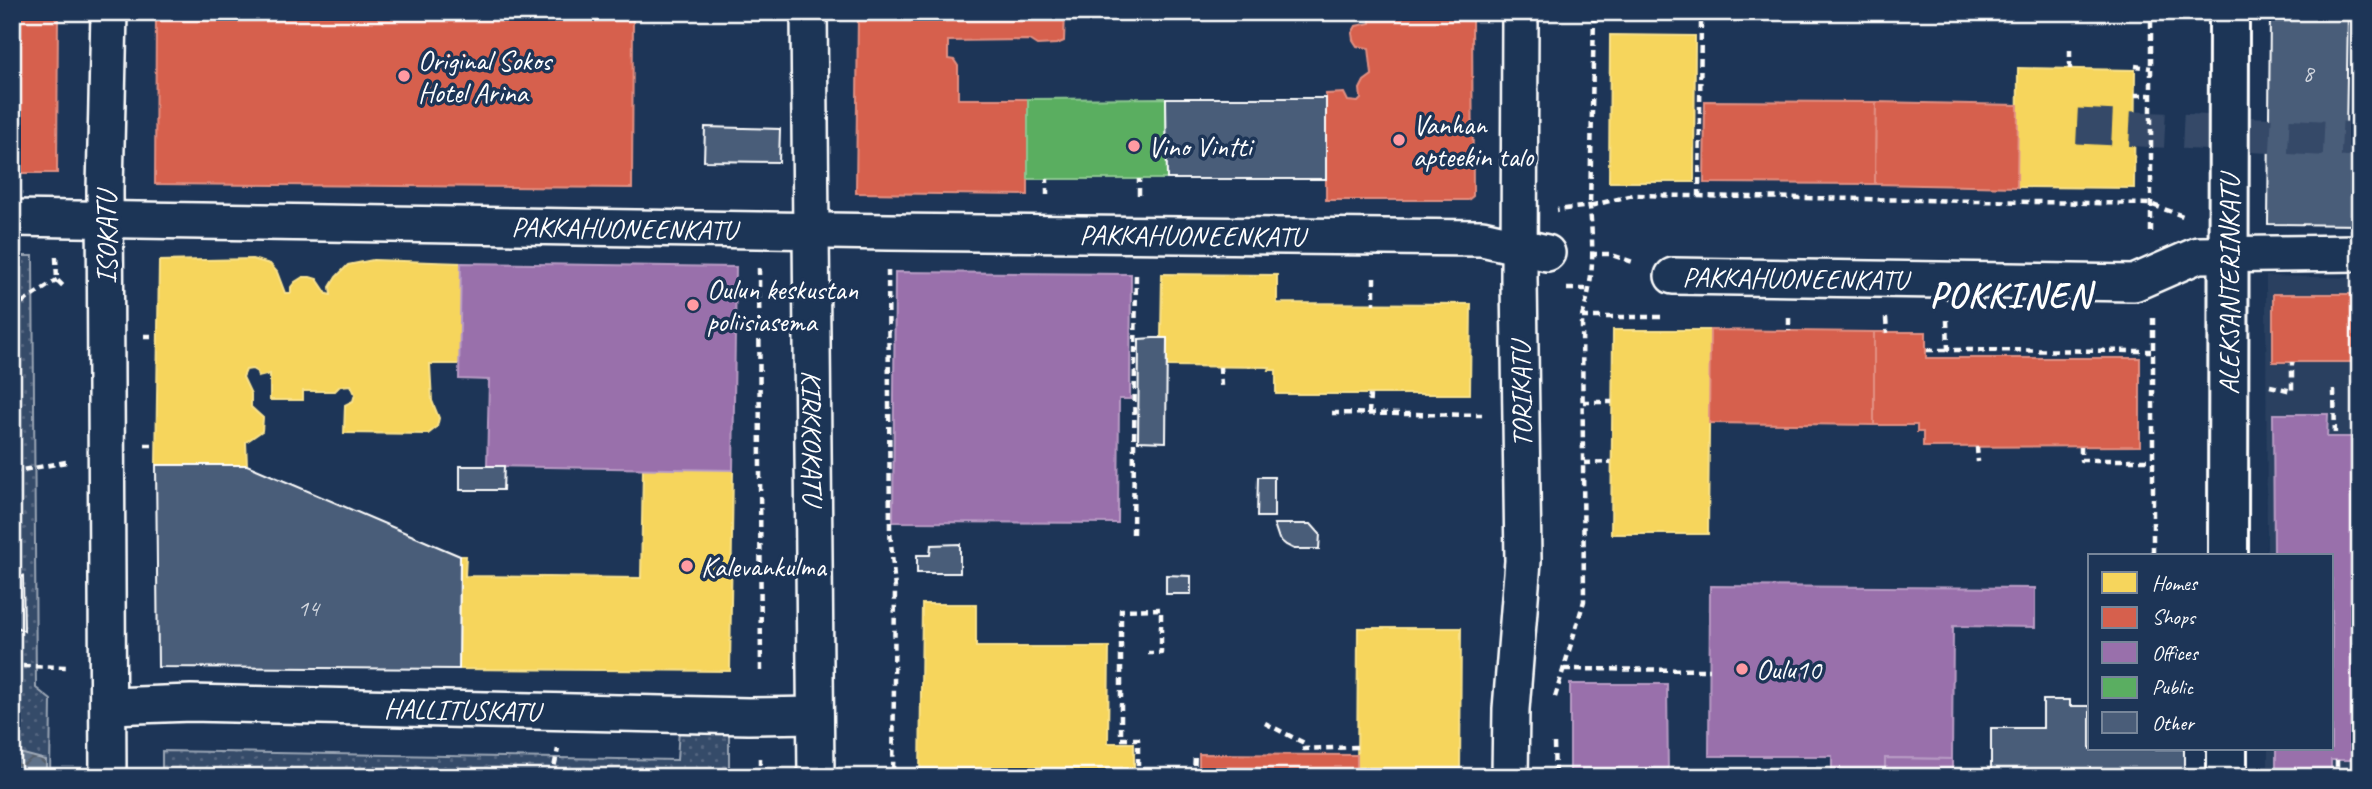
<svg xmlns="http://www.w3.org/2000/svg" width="2372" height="789" font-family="Caveat,sans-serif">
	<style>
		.built { fill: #2a4161 }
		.park { fill: url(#park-dots); stroke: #9aa5b4; stroke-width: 2 }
		.water { fill: url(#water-waves); stroke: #a0aab8; stroke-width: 2 }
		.homes { fill: #f6d55c; stroke: #f9e28d; stroke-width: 2 }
		.shops { fill: #d6604d; stroke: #e29082; stroke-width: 2 }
		.offices { fill: #9970ab; stroke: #b89bc4; stroke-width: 2 }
		.public { fill: #5aae61; stroke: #8cc690; stroke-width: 2 }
		.building { fill: #4a5d79; stroke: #fff; stroke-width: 2 }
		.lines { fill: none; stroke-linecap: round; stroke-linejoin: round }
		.street-tunnel { stroke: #344968; stroke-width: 35; stroke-dasharray: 35 18; stroke-linecap: butt }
		.street-casing { stroke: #fff; stroke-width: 40 }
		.secondary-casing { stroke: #fff; stroke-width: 44 }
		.path { stroke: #fff; stroke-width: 4.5; stroke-dasharray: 7 5; stroke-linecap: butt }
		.street { stroke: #1d3557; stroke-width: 35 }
		.secondary { stroke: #1d3557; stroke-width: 38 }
		.poi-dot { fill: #ff9aa2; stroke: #1d3557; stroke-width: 2.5 }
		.labels { text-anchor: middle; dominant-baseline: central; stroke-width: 7; stroke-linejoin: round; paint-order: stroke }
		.number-label { font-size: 24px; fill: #d2d6de }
		.poi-label { font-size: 28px; fill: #fff; stroke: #1d3557; text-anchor: start }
		.street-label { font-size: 28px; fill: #fff; stroke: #1d3557 }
		.district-label { font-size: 35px; font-weight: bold; letter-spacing: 2px; fill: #fff; stroke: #1d3557 }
	</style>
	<defs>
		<pattern id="park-dots" width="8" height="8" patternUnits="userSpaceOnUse" patternTransform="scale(1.75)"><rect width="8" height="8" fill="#364b69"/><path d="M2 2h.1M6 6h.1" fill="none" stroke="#546680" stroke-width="1.8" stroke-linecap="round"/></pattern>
		<pattern id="water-waves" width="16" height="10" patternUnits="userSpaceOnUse" patternTransform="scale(1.75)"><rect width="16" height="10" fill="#617289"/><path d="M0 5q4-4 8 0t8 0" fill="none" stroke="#555d67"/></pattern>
	</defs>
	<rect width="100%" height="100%" fill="#1d3557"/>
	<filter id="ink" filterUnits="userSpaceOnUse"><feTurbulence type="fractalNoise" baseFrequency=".0143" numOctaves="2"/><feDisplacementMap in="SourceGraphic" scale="14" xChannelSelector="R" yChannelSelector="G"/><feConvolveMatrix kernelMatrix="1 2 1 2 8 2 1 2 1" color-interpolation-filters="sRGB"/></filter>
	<g filter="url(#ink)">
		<polygon class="built" points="2266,276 2360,278 2360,777 2268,777 2268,749 2332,749 2332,556 2267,556"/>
		<g class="park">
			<polygon points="12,256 33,256 36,688 51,700 50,777 12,777"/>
			<polygon points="679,729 729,729 729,777 162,777 162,751 677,760"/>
		</g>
		<polygon class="water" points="12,751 46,760 46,777 12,777"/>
		<g class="homes">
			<polygon points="1610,35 1695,36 1694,182 1609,182"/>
			<polygon points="2018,68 2135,70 2134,188 2017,187"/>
			<polygon points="252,259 270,264 277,272 285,293 291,293 291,287 295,282 303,277 310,277 317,279 327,294 331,295 330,287 336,277 348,265 373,260 461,263 460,364 430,364 432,401 439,418 437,427 428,434 344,433 345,405 353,401 355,394 351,385 340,386 335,391 303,391 303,400 270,400 270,374 258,377 257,372 252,369 246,370 243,377 251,394 251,407 263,418 262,431 246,442 247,465 156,465 159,261"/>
			<polygon points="1162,274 1277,275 1277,303 1471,304 1470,394 1276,394 1276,370 1269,370 1270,367 1166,366 1167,338 1161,338"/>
			<polygon points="1613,330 1710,330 1708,534 1611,534"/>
			<polygon points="643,468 733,470 730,671 459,669 460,556 466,556 465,576 641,578"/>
			<polygon points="922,604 976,604 976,647 1109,647 1108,743 1134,743 1134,777 920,777"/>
			<polygon points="1358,628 1461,628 1460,777 1357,777"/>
		</g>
		<g class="shops">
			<polygon points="12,12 58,12 57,173 12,173"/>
			<polygon points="156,12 633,12 632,188 155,184"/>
			<polygon points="858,12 1065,12 1064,41 1057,44 1037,45 1029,40 948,41 948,59 954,60 958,66 958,99 1028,99 1028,195 856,193"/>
			<polygon points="1370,12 1472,12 1473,196 1468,200 1326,200 1326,94 1344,93 1348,101 1358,102 1361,99 1360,89 1364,81 1372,75 1369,48 1357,46 1353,40 1352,33 1356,26 1370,23"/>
			<polygon points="1705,101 1876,102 1875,184 1704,183"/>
			<polygon points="1876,102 2018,105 2017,187 1875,184"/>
			<rect x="2273" y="294" width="87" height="68"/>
			<polygon points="1710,330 1874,332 1874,425 1709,423"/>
			<polygon points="1874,332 1926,332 1926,358 2140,358 2140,446 1923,447 1923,432 1917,432 1917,425 1874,425"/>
			<polygon points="1199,754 1357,755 1357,777 1199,777"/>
		</g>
		<g class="offices">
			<polygon points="461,263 736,267 733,470 487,466 489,380 459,379"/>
			<polygon points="895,272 1131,274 1130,399 1119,399 1118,523 893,522"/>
			<polygon points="2273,414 2328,414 2327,437 2360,437 2360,760 2331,760 2331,777 2276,777 2276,749 2332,749 2332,556 2274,556"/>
			<polygon points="1710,586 2035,588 2035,627 1953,626 1952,759 1885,758 1885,777 1832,777 1832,756 1709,756"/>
			<polygon points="1570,684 1667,684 1668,777 1570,777"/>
			<polygon points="1885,758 1952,759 1952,777 1885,777"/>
		</g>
		<polygon class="public" points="1166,98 1167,179 1028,179 1028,99"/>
		<g class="building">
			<polygon points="2270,12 2348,12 2346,135 2360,135 2360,225 2268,224"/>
			<polygon points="1166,98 1326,98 1326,179 1167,179"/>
			<polygon points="705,127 780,129 779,162 704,161"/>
			<polygon points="1153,338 1167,338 1166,442 1138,441 1139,339"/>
			<polygon points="156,465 247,465 460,556 459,669 158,667"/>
			<polygon points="460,466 504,466 503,490 460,490"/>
			<polygon points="1258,477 1274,477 1274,517 1257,517"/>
			<polygon points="1274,524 1311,524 1320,534 1319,549 1294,549 1286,545 1279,539"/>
			<polygon points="960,544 960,573 917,573 917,555 930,555 931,545"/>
			<polygon points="1166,575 1191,576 1191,594 1166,594"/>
			<polygon points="23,576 24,631 12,624 12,582"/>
			<polygon points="2043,700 2070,700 2070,706 2090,706 2090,749 2184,749 2184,777 1991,777 1991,728 2043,728"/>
		</g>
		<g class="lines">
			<polyline class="street-tunnel" points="2077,126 2360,140"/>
			<defs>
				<g id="street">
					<path id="s1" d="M809,12L816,777"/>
					<path id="s2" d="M12,218L889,232L1482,238L1547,253"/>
					<path id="s3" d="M1673,276L2134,283L2198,255L2360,253"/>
					<path id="s4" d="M110,706L191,703L748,716L815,715"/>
					<polyline points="108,777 105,190 109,12"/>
					<polyline points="1510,777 1511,709 1523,561 1519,279 1520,12"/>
				</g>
				<g id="secondary">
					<path id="s5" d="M2228,556L2229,12"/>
					<polyline points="2227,777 2227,749"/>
				</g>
			</defs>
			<use href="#street" class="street-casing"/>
			<use href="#secondary" class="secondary-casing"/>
			<g class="path">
				<polyline points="1594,15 1590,206 1633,195 2150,204 2183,216"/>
				<polyline points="12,55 15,57 15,151 12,153"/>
				<polyline points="2135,66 2151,68"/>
				<polyline points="2070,69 2070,50"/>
				<polyline points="2135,95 2150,95"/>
				<polyline points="1047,195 1047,179"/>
				<polyline points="1139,195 1139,179"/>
				<polyline points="1699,197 1701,23"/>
				<polyline points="2151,232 2151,12"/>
				<polyline points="1590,254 1609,254 1636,263"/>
				<polyline points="56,257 57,280 65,288"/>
				<polyline points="759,268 761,676"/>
				<polyline points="888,270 890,532 895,589 893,777"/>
				<polyline points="1374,277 1374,304"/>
				<polyline points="1567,289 1591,289"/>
				<polyline points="12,309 57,280"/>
				<polyline points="1582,317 1663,317"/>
				<polyline points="1789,318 1789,331"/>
				<polyline points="1886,318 1887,333"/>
				<polyline points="2153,318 2153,556"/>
				<polyline points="1947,320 1948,350 2151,351"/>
				<polyline points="144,336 156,336"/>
				<polyline points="1927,350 1948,350"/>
				<polyline points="1220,367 1221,387"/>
				<polyline points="2270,386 2292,391 2292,362"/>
				<polyline points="2334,390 2335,437"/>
				<polyline points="1583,402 1612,402"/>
				<polyline points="1332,413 1482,415"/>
				<polyline points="1369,414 1370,394"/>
				<polyline points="145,445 155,445"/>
				<polyline points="1977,447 1978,462"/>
				<polyline points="2081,447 2081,460 2152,460"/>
				<polyline points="1584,463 1611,462"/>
				<polyline points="12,472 66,462"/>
				<polyline points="1133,534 1136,274"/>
				<polyline points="12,662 18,666 66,667"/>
				<polyline points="1564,669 1710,670"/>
				<path d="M1555,697L1584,601L1582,317C1595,276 1593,248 1590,206L1557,210"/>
				<polyline points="1265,723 1304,743 1304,749 1357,747"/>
				<polyline points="1554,743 1555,777"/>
				<polyline points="2337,760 2337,775 2360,775"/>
				<polyline points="552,777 558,749"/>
				<polyline points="760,777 760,755"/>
				<polyline points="1138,777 1138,739 1121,739 1121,610 1161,609 1161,653 1148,653"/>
				<polyline points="1194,777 1195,754"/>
			</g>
			<use href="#street" class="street"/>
			<use href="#secondary" class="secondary"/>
		</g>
	</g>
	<g class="poi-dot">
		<circle cx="404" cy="76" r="7"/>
		<circle cx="1399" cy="140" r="7"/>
		<circle cx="1134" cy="146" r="7"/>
		<circle cx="693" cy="305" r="7"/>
		<circle cx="687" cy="566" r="7"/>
		<circle cx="1742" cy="669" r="7"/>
	</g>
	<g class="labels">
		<g class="number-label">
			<text x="2308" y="73">8</text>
			<text x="308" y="608">14</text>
		</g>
		<g class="poi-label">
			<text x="418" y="60">Original Sokos<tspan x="418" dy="32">Hotel Arina</tspan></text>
			<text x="1413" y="124">Vanhan<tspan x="1413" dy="32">apteekin talo</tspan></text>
			<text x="1148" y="146">Vino Vintti</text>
			<text x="707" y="289">Oulun keskustan<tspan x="707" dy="32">poliisiasema</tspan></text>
			<text x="701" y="566">Kalevankulma</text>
			<text x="1756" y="669">Oulu10</text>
		</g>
		<g class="street-label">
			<text stroke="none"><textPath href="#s2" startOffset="612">PAKKAHUONEENKATU</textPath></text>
			<text stroke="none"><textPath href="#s2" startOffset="1180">PAKKAHUONEENKATU</textPath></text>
			<text transform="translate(106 238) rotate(-90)">ISOKATU</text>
			<text stroke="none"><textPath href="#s3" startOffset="122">PAKKAHUONEENKATU</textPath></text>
			<text stroke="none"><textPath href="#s5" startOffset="271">ALEKSANTERINKATU</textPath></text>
			<text transform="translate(1521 395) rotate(-91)">TORIKATU</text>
			<text stroke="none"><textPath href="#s1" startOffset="425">KIRKKOKATU</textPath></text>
			<text stroke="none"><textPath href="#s4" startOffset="352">HALLITUSKATU</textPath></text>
		</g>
		<g class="district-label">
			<text x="2011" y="295">POKKINEN</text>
		</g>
	</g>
	<rect width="2372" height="789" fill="none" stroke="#1d3557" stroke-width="42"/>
	<rect x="21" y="21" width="2330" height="747" fill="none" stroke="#fff" stroke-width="2.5" filter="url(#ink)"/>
	<rect x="2088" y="554" width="245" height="196" fill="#1d3557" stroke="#77869a" stroke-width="2"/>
	<rect x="2102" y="572" width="35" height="21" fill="#f6d55c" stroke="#77869a" stroke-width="2"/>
	<text x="2152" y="590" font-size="21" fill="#ffffff">Homes</text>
	<rect x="2102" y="607" width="35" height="21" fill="#d6604d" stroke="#77869a" stroke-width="2"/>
	<text x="2152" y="624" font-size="21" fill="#ffffff">Shops</text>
	<rect x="2102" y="642" width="35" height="21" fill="#9970ab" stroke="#77869a" stroke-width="2"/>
	<text x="2152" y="660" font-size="21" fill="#ffffff">Offices</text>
	<rect x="2102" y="677" width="35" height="21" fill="#5aae61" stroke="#77869a" stroke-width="2"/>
	<text x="2152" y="694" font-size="21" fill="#ffffff">Public</text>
	<rect x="2102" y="712" width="35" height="21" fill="#4a5d79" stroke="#77869a" stroke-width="2"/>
	<text x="2152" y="730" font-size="21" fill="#ffffff">Other</text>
</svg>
